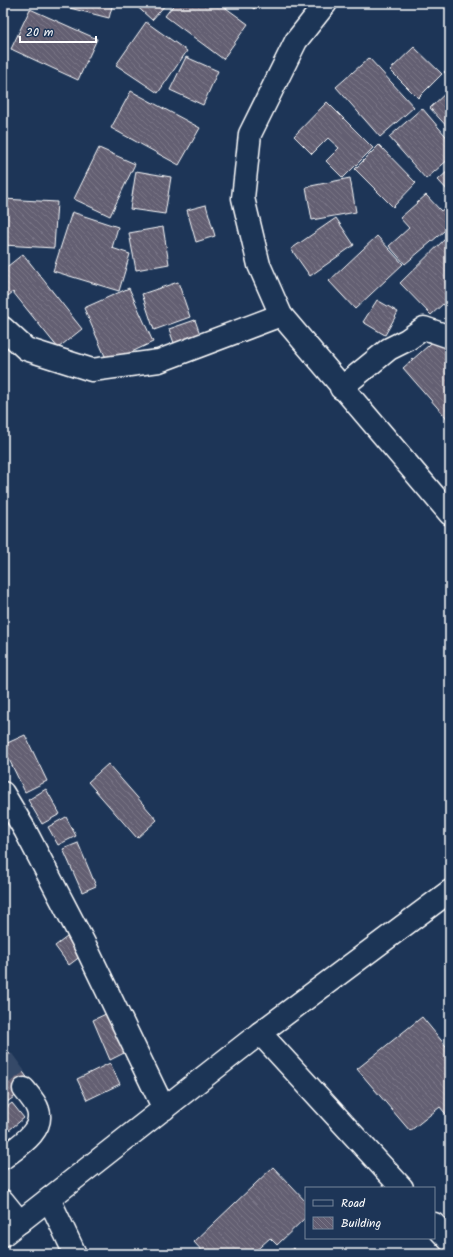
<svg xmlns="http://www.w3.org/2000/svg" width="453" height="1257" font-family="Kalam,sans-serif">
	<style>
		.building { fill: url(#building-back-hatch); stroke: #fff }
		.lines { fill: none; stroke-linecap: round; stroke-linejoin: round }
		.minor-tunnel { stroke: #344968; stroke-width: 22; stroke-dasharray: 22 11; stroke-linecap: butt }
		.minor-casing { stroke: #fff; stroke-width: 25 }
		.major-casing { stroke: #fff; stroke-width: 25 }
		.minor { stroke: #1d3557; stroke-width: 22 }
		.major { stroke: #1d3557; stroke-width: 22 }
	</style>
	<defs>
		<pattern id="building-back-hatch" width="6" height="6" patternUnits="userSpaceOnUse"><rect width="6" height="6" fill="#635e72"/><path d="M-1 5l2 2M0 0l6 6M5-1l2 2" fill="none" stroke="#7a7687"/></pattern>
	</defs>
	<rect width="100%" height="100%" fill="#1d3557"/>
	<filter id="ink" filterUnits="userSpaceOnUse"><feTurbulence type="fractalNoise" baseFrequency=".025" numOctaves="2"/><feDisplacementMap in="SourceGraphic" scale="8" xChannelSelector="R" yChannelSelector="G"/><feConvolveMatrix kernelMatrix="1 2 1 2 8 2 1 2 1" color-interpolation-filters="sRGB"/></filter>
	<g filter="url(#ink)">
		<g class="building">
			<polygon points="50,3 113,3 109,18"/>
			<polygon points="133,3 167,3 152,20"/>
			<polygon points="175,3 219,3 248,24 223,59 165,16"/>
			<polygon points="247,3 260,3 254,9"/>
			<polygon points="30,9 97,39 78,80 11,49"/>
			<polygon points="146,22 187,51 158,93 116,65"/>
			<polygon points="414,47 442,74 418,98 390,70"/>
			<polygon points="186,57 218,71 203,105 170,90"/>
			<polygon points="369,58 414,107 380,137 336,87"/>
			<polygon points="450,67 450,78 444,72"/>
			<polygon points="450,89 450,130 430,108"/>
			<polygon points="131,91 200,128 179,165 111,128"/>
			<polygon points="327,102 373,148 343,178 326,161 339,148 328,138 312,154 294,136"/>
			<polygon points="422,108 450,141 450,158 426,179 389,137"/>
			<polygon points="379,145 416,183 393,207 355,169"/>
			<polygon points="99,148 135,164 110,216 74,199"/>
			<polygon points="450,169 450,193 438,180"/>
			<polygon points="136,171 171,177 165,214 130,209"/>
			<polygon points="350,178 356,212 312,220 306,187"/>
			<polygon points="426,195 441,211 450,204 450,226 405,264 389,246 409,228 400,218"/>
			<polygon points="3,199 57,202 54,248 3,245"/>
			<polygon points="206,205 215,236 196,242 187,210"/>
			<polygon points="72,212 118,227 112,248 130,254 119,291 53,271"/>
			<polygon points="336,218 354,245 310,276 291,249"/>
			<polygon points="163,227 169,264 136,270 129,233"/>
			<polygon points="450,234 450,310 443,304 431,315 400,283"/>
			<polygon points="377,236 403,264 355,309 329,281"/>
			<polygon points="23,254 82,329 58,348 13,292 8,296 3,290 3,270"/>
			<polygon points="178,282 190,317 154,330 142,294"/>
			<polygon points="129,288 153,342 108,363 84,308"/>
			<polygon points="377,300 398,312 385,335 363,322"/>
			<polygon points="195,320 201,337 175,346 169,329"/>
			<polygon points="437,338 450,353 450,422 403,368"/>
			<polygon points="25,735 47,781 25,792 3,747 3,745"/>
			<polygon points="108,764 157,820 137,838 88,782"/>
			<polygon points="46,789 60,814 42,824 28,800"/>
			<polygon points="66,817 76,836 58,845 48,827"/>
			<polygon points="78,843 96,886 82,892 63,849"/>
			<polygon points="67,937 81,956 69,965 55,946"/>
			<polygon points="108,1013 126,1052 110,1060 93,1020"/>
			<polygon points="422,1017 450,1051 450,1119 440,1107 410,1131 357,1069"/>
			<polygon points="3,1045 32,1084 3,1105"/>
			<polygon points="110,1063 120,1084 87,1100 77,1079"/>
			<polygon points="12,1103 24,1118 3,1135 3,1110"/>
			<polygon points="273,1167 306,1202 306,1217 277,1245 270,1238 252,1254 205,1254 194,1242"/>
			<polygon points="293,1248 298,1254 286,1254"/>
		</g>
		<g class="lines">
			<polyline class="minor-tunnel" points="3,1060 24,1089"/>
			<defs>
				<g id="minor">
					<polyline points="326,3 296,41 250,134 243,198 259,265 281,315 450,514"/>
					<polyline points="3,328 26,349 92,370 159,361 281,315"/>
					<polyline points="341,388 389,349 407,340 424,328 450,337"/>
					<polyline points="3,793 25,830 86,947 164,1109"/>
					<polyline points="260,1033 402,1188"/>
					<path d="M3,1158C17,1147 45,1131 38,1110C36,1103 29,1095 24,1089"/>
					<polyline points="49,1199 75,1254"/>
					<polyline points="3,1201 20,1222"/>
					<polyline points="434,1224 450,1241"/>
				</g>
				<polyline id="major" points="3,1235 260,1033 450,891"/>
			</defs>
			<use href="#minor" class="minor-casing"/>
			<use href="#major" class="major-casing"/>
			<use href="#minor" class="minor"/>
			<use href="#major" class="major"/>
		</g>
	</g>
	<rect width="453" height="1257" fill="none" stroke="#1d3557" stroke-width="16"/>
	<rect x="8" y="8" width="437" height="1241" fill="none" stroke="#fff" stroke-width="1.5" filter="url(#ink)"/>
	<rect x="305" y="1187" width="130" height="52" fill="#1d3557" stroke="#77869a"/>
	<rect x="313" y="1200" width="20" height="6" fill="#1d3557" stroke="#77869a"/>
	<text x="341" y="1207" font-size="12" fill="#ffffff">Road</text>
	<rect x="313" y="1217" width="20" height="12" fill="url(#building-back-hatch)" stroke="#77869a"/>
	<text x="341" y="1227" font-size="12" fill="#ffffff">Building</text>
	<path d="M20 36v6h76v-6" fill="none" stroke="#ffffff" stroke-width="2"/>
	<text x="26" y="36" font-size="12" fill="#ffffff" stroke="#1d3557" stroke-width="3" paint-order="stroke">20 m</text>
</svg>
